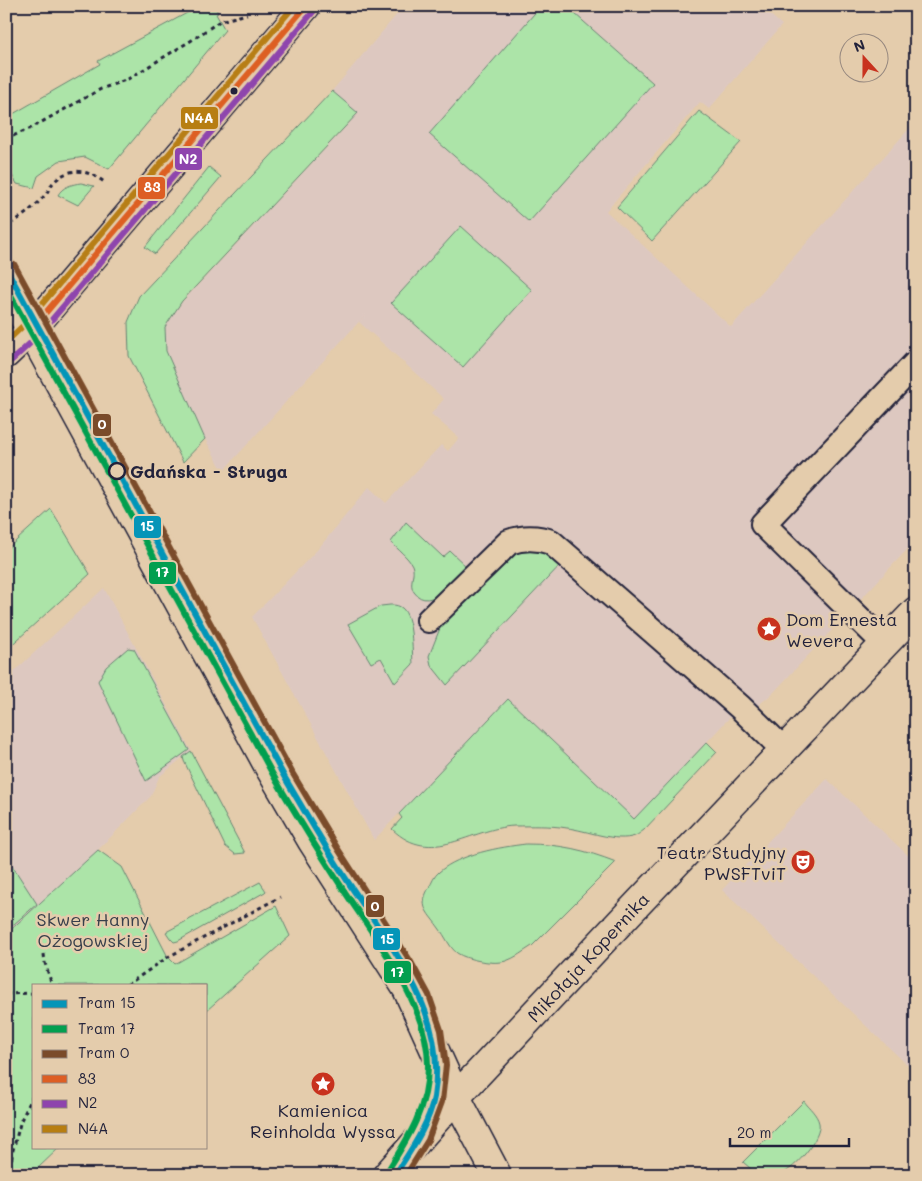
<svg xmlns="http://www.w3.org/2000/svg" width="922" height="1181" font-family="Mali,sans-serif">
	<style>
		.built { fill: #ddc8c0 }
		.green { fill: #ace4a8; stroke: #678372 }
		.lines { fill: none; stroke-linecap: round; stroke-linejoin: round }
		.lane-casing { stroke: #22223b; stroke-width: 28 }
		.secondary-casing { stroke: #22223b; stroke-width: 31 }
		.path { stroke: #22223b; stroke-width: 3; stroke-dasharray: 4 4; stroke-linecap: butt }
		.lane { stroke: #e4ccac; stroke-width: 24 }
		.secondary { stroke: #e4ccac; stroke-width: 28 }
		.bus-1-casing { stroke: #e4ccac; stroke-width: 10 }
		.bus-2-casing { stroke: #e4ccac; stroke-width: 10 }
		.bus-3-casing { stroke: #e4ccac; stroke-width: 10 }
		.bus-1 { stroke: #dd5e24; stroke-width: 6 }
		.bus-2 { stroke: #8e44ad; stroke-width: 6 }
		.bus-3 { stroke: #b77e12; stroke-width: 6 }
		.tram-1-casing { stroke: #e4ccac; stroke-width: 10 }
		.tram-2-casing { stroke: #e4ccac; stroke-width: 10 }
		.tram-3-casing { stroke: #e4ccac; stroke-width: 10 }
		.tram-1 { stroke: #0595b8; stroke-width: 6 }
		.tram-2 { stroke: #029f50; stroke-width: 6 }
		.tram-3 { stroke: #7a4b2a; stroke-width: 6 }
		.bus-dot { fill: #22223b; stroke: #e4ccac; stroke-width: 2 }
		.stop-dot { fill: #e4ccac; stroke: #22223b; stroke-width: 2.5 }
		.labels { text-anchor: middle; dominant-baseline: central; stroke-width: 5; stroke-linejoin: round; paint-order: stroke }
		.stop-label { font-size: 18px; font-weight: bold; fill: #22223b; stroke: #e4ccac; text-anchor: start }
		.poi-label { font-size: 18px; fill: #22223b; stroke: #e4ccac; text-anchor: start }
		.park-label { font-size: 18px; fill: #373f4b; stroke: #e4ccac }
		.street-label { font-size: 18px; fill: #22223b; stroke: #e4ccac }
		.line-badge { stroke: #e4ccac; stroke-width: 2 }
		.badge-label { font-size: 14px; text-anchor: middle; font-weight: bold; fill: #fff }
	</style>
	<rect width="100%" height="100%" fill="#e4ccac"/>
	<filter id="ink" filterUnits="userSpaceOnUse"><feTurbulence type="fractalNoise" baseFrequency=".02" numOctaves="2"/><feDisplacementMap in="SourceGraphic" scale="10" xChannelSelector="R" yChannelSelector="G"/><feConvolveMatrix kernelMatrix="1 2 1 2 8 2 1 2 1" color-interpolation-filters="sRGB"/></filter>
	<g filter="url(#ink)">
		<g class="built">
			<polygon points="404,6 760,6 782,25 709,109 700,102 606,211 731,327 916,121 916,540 774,692 755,708 746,700 634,820 508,699 374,840 252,617 318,549 369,487 386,503 441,445 448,451 459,438 431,414 444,399 359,322 366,314 223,471 205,439 166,351 165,327 182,302 351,121 332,91"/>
			<polygon points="104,588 191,751 159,777 151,796 98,850 6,934 6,679"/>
			<polygon points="827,779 916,863 916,1073 722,890"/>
		</g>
		<g class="green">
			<polygon points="200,6 215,6 218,13 216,14 225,30 109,169 85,157 59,161 38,176 34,188 17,184 6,164 6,118 100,64 98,61"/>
			<polygon points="541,6 566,6 653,83 529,222 429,134"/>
			<polygon points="332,91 358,113 182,301 165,327 166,351 205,439 183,462 129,356 128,322 139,296"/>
			<polygon points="699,111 741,142 652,241 617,207"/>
			<polygon points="209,167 221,177 155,254 145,247"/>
			<path d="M81,183L94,186L78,205L58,195C62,187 72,184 81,183Z"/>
			<polygon points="461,226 532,290 463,367 391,303"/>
			<polygon points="51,509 90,574 6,650 6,550"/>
			<path d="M406,522L443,557L450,551L467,567C456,578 430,614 414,592C408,583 416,574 412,565C408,557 397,549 391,542Z"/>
			<polygon points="516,546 546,549 563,562 447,685 431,665 429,656 444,618"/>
			<path d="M390,605C394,605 398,605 402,608C413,617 412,650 413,664L395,683L381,658L371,663L348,624L381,606Z"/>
			<polygon points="128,648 134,649 189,750 146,781 98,681 106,667"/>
			<path d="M508,699L634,819L707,742L717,752L644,830C641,832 638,835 635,836C616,843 586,830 567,828C550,825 531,826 514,826C470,828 432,867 392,829L402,818L399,814Z"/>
			<polygon points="191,751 245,853 235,854 225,846 184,761 183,757"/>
			<path d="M526,844C560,844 585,850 616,862L532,946C524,951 515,958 506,961C495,965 467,960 457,953C450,948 445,936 439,928C435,922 429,916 426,910C422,903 425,894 429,888C432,882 434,876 439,872C459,854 501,847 526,844Z"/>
			<polygon points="98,850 122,867 168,957 175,964 276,906 290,936 206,1011 206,985 34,985 34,1147 60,1147 37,1169 37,1175 6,1175 6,934"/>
			<polygon points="6,856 37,904 6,931"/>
			<polygon points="260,882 266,891 265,892 178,941 174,942 170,938 166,932"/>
			<path d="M804,1101C809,1108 817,1114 819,1123C822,1138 795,1169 781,1174C775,1176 765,1175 758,1175L743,1162Z"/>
		</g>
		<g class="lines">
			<defs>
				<g id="lane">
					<path d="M429,620L509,542C522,537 538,537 551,542L740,707L783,749"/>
					<polyline points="884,643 763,524 916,363"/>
				</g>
				<g id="secondary">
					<polyline points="6,285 270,769 312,841 407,989 456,1097 497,1175"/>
					<polyline points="6,354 31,330 306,6"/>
					<polyline points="387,1175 456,1097 627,915 916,611"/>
				</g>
			</defs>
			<use href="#lane" class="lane-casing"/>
			<use href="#secondary" class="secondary-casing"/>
			<g class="path">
				<polyline points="6,139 31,128 101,89 128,79 192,40 220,21 247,14"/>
				<path d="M10,224C24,216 36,206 46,194C49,190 51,184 55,181C70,166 88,170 104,182"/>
				<polyline points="44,954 45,963 52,985"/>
				<polyline points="127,985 168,957 280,897"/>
				<polyline points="6,994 34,993"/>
				<polyline points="9,1175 13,1150 21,1120 34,1094"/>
			</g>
			<use href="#lane" class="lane"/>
			<use href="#secondary" class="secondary"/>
			<defs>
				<polyline id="bus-1" points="6,285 31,330 306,6"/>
				<polyline id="bus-2" points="12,360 38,336 313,12"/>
				<polyline id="bus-3" points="6,342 25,324 294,6"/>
			</defs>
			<use href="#bus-1" class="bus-1-casing"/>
			<use href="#bus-2" class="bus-2-casing"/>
			<use href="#bus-3" class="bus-3-casing"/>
			<use href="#bus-1" class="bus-1"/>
			<use href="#bus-2" class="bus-2"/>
			<use href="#bus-3" class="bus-3"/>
			<defs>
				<path id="tram-1" d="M6,268L285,778C306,814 327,850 350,885C393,950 448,1013 434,1097C429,1125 410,1151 395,1175"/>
				<path id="tram-2" d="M6,287L277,782C298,818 319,852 341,886C373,936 429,1004 428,1066C428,1107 409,1137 388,1170"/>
				<polyline id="tram-3" points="14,264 293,774 338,849 411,962 429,995 441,1030 446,1065 442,1102 428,1140 406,1175"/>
			</defs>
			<use href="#tram-1" class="tram-1-casing"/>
			<use href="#tram-2" class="tram-2-casing"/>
			<use href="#tram-3" class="tram-3-casing"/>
			<use href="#tram-1" class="tram-1"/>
			<use href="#tram-2" class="tram-2"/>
			<use href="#tram-3" class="tram-3"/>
		</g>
	</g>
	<defs>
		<symbol id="sight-disc" viewBox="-11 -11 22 22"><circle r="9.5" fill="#c8321e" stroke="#e4ccac"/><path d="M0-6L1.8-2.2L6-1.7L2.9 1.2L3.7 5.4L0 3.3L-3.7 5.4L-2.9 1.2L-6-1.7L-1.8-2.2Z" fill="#fff"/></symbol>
		<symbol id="theatre-disc" viewBox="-11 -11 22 22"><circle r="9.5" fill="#c8321e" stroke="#e4ccac"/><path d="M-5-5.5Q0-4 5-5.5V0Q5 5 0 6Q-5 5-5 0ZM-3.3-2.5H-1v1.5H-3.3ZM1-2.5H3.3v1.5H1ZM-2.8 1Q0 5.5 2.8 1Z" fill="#fff"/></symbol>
	</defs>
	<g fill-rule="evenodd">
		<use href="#sight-disc" x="755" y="615" width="28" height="28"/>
		<use href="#theatre-disc" x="789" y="848" width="28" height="28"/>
		<use href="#sight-disc" x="309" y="1070" width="28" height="28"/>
	</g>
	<circle class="bus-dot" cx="234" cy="91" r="4.5"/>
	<circle class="stop-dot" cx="117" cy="471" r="8"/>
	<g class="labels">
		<g class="stop-label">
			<text x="130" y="471">Gdańska - Struga</text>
		</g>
		<g class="poi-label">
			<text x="786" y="619">Dom Ernesta<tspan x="786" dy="21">Wevera</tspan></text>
			<text x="786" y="852" text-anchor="end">Teatr Studyjny<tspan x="786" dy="21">PWSFTviT</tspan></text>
			<text x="323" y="1110" text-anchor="middle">Kamienica<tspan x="323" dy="21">Reinholda Wyssa</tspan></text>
		</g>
		<g class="park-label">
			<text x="93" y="919">Skwer Hanny<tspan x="93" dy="21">Ożogowskiej</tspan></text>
		</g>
		<g class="street-label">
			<text transform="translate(588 957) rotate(-47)">Mikołaja Kopernika</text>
		</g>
	</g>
	<g class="line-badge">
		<rect x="180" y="106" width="39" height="24" rx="5" fill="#b77e12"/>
		<rect x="174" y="147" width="29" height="24" rx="5" fill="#8e44ad"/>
		<rect x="137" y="176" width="29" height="24" rx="5" fill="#dd5e24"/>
		<rect x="92" y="413" width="20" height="24" rx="5" fill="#7a4b2a"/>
		<rect x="133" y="515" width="29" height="24" rx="5" fill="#0595b8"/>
		<rect x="148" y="561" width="29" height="24" rx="5" fill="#029f50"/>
		<rect x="365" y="894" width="20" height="24" rx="5" fill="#7a4b2a"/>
		<rect x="372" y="927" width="29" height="24" rx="5" fill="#0595b8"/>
		<rect x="383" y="960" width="29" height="24" rx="5" fill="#029f50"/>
	</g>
	<g class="badge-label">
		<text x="199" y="123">N4A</text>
		<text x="188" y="164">N2</text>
		<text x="152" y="192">83</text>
		<text x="102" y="429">0</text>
		<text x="147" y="531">15</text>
		<text x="162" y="577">17</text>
		<text x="375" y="911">0</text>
		<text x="387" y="944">15</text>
		<text x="397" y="977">17</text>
	</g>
	<rect width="922" height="1181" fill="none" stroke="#e4ccac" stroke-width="25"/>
	<rect x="12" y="12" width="897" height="1156" fill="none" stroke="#22223b" stroke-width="2" filter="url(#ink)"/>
	<rect x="32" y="984" width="175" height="165" fill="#e4ccac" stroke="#96887f"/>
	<rect x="42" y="1000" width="25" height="8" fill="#0595b8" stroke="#96887f"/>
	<text x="78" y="1008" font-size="15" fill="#22223b">Tram 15</text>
	<rect x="42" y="1025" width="25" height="8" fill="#029f50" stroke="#96887f"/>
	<text x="78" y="1034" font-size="15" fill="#22223b">Tram 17</text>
	<rect x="42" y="1050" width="25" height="8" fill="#7a4b2a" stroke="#96887f"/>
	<text x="78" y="1058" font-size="15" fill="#22223b">Tram 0</text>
	<rect x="42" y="1075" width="25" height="8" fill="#dd5e24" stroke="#96887f"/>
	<text x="78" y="1084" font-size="15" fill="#22223b">83</text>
	<rect x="42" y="1100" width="25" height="8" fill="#8e44ad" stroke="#96887f"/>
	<text x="78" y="1108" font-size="15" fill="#22223b">N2</text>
	<rect x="42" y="1125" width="25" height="8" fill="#b77e12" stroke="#96887f"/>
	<text x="78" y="1134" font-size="15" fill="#22223b">N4A</text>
	<g transform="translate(864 58) rotate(339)"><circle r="24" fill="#e4ccac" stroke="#96887f"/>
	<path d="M0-4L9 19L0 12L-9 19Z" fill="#c8321e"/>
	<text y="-8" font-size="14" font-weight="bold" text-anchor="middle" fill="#22223b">N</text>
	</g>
	<path d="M730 1138v8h119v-8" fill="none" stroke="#22223b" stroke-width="2.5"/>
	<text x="737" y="1138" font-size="15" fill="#22223b" stroke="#e4ccac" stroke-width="4" paint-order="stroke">20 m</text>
</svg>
